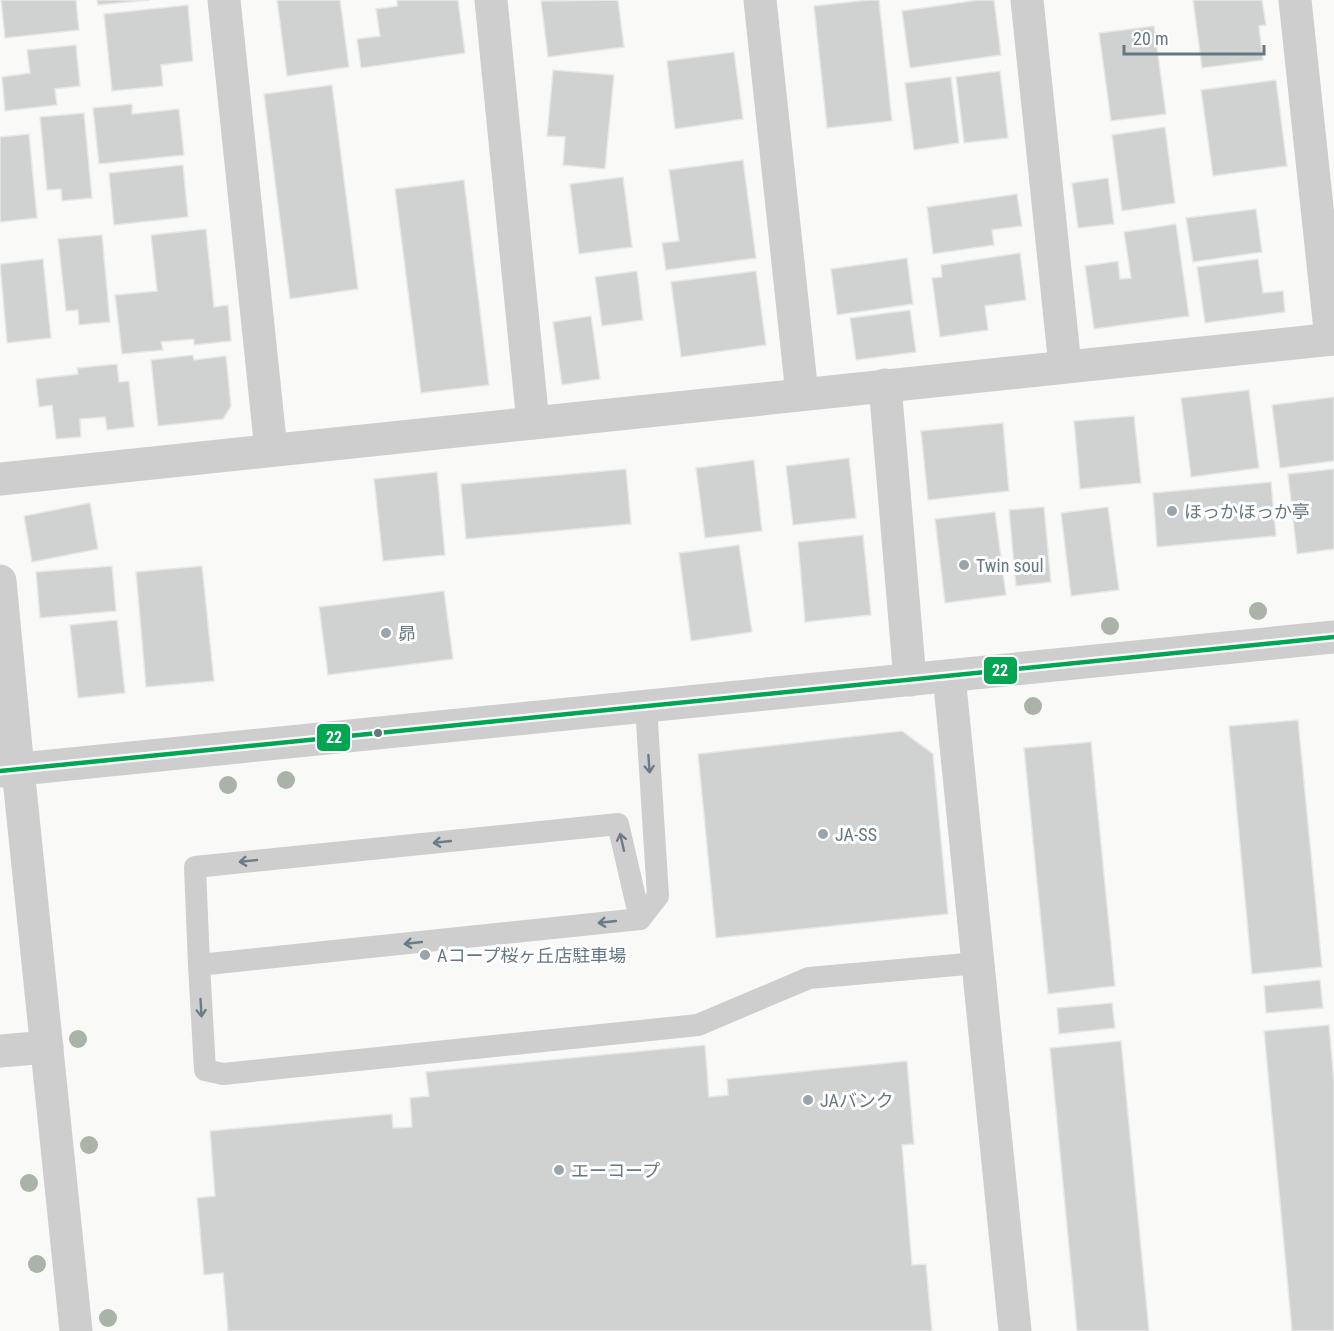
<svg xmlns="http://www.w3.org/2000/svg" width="1334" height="1331" font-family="'Roboto Condensed','Noto Sans JP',sans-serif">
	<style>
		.building { fill: #d0d2d2; stroke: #e8e8e8; stroke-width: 1.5 }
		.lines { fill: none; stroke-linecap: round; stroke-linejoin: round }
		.service { stroke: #cececf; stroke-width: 22 }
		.minor { stroke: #cececf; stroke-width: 33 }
		.tertiary { stroke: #cececf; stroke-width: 33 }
		.bus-1-casing { stroke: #fff; stroke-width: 9 }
		.bus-1 { stroke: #00a651; stroke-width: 4.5 }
		.tree { fill: #aab3a7 }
		.oneway { stroke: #6a7c86 }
		.poi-dot { fill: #99a5ab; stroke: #fff; stroke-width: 2 }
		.bus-dot { fill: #657882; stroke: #fff; stroke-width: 2 }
		.labels { text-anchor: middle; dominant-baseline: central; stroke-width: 6; stroke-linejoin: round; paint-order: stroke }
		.poi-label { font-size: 18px; fill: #657882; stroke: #fff; text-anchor: start }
		.line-badge { stroke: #fff; stroke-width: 2 }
		.badge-label { font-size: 16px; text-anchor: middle; font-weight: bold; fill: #fff }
	</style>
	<rect width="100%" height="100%" fill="#f9f9f8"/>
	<g class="building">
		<polygon points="1,0 76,0 79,30 5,38"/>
		<polygon points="97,0 150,0 98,5"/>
		<polygon points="277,0 340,0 349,67 287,76"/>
		<polygon points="397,0 458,0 465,53 361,68 357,39 380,36 376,9 397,6"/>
		<polygon points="618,0 624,47 548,57 541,1"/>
		<polygon points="868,0 879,0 892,121 827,128 814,6"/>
		<polygon points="978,0 994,0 1001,55 910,68 902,11"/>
		<polygon points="1193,0 1262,0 1266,25 1259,26 1263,60 1202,68"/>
		<polygon points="188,5 193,61 161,65 163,86 112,91 104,14"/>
		<polygon points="1154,26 1166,114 1111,121 1099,33"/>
		<polygon points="76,45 80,86 55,89 57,105 5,111 2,77 30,73 27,50"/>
		<polygon points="734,52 743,119 675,129 667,61"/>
		<polygon points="553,70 614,75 605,169 563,165 565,137 547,136"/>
		<polygon points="1000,71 1008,138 964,143 956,77"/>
		<polygon points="951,77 959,143 914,150 905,83"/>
		<polygon points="1276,80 1287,166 1213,176 1201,90"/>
		<polygon points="332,85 358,289 290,299 264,94"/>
		<polygon points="132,104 132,114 179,109 184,155 99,164 93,108"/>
		<polygon points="84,113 92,198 62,201 61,189 47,190 40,117"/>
		<polygon points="1165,127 1175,203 1122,211 1112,135"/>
		<polygon points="29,134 37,218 0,222 0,137"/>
		<polygon points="743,160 756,258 666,270 662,243 679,241 669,170"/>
		<polygon points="183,165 188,217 114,225 109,173"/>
		<polygon points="623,177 632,247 579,254 570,184"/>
		<polygon points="1108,178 1114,224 1078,228 1072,183"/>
		<polygon points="464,180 489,385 421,393 395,189"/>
		<polygon points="1017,194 1022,226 992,230 994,245 933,254 927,207"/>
		<polygon points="1256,209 1262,252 1193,262 1186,218"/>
		<polygon points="1176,224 1189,316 1094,329 1085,266 1118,261 1120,279 1131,278 1124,232"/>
		<polygon points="206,229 214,307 228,305 231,341 194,345 194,339 161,342 163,350 122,354 115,295 157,291 151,235"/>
		<polygon points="102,235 110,322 79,325 78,310 66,311 58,239"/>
		<polygon points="1020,253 1026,300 985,306 988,330 940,337 932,278 942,277 941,265"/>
		<polygon points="907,258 913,304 837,315 831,269"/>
		<polygon points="43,259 51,338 7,343 0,264"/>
		<polygon points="1258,259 1263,293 1283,291 1285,312 1205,323 1197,267"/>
		<polygon points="637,271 643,320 602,326 595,277"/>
		<polygon points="756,271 766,345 681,357 671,282"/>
		<polygon points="910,310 916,352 856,360 850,318"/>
		<polygon points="591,316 600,379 562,385 553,322"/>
		<polygon points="193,355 194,360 226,356 231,406 223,419 158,426 151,360"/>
		<polygon points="117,364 119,382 129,381 134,427 107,430 105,417 80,419 81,437 56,439 52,405 39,407 36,379 78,374 77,368"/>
		<polygon points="1249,390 1259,468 1191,477 1181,398"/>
		<polygon points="1334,397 1334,461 1280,468 1272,405"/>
		<polygon points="1134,416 1141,483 1080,489 1074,421"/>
		<polygon points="1003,423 1009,491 928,500 921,431"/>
		<polygon points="849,458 856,518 793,525 786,466"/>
		<polygon points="754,460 762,531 705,538 696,468"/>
		<polygon points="626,469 631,524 466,539 461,484"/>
		<polygon points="1334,469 1334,549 1297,554 1288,474"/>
		<polygon points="437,472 445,555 383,561 374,479"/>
		<polygon points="1271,482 1276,536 1157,547 1153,493"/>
		<polygon points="90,503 98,549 32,562 24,516"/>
		<polygon points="1044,507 1051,582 1016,586 1009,510"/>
		<polygon points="1108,507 1119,590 1071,596 1061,513"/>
		<polygon points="995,512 1006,595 945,603 935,519"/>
		<polygon points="863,535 871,615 805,622 798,542"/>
		<polygon points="739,545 752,632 691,641 679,553"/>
		<polygon points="112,566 116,611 40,618 36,572"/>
		<polygon points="202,566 214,681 146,687 136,572"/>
		<polygon points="444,591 453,659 328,675 319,607"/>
		<polygon points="117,620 125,693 78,698 70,625"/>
		<polygon points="1298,720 1322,967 1252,974 1229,726"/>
		<polygon points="902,731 933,754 948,914 716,938 698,754"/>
		<polygon points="1091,742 1115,986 1048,994 1024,748"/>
		<polygon points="1320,980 1323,1008 1266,1013 1264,986"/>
		<polygon points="1112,1003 1115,1028 1059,1034 1057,1008"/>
		<polygon points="1329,1025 1334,1082 1334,1331 1292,1331 1264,1031"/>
		<polygon points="1121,1041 1149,1331 1077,1331 1050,1048"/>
		<polygon points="705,1045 709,1097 728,1095 727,1079 907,1061 914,1144 902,1145 912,1265 926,1264 932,1331 228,1331 223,1273 204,1275 197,1198 215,1196 210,1131 392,1114 393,1128 412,1127 410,1098 429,1096 426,1072"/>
	</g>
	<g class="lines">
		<g class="service">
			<polyline points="646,706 658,896 640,919 199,965 205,1070 223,1074 698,1025 809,978 978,963"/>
			<polyline points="199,965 195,867 618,824 640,919"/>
		</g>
		<g class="minor">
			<polyline points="224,0 271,450"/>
			<polyline points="491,0 533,423"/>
			<polyline points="760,0 802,394"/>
			<polyline points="1027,0 1065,366"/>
			<polyline points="1295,0 1331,339"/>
			<polyline points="885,385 910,680"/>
			<polyline points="0,479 1334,339"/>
			<polyline points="0,581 18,769"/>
			<polyline points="949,676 1015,1331"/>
			<polyline points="0,1051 47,1047"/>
		</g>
		<g class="tertiary">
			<polyline points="18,769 76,1331"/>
			<polyline points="0,771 1334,637"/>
		</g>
		<defs>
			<polyline id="bus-1" points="0,771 1334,637"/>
		</defs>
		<use href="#bus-1" class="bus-1-casing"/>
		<use href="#bus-1" class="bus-1"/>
	</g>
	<g class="tree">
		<circle cx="1258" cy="611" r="9"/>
		<circle cx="1110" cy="626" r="9"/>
		<circle cx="1033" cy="706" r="9"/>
		<circle cx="286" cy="780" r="9"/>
		<circle cx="228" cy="785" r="9"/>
		<circle cx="78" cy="1039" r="9"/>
		<circle cx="89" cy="1145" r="9"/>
		<circle cx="29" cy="1183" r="9"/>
		<circle cx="37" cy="1264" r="9"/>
		<circle cx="108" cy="1318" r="9"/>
	</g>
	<defs><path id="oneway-shaft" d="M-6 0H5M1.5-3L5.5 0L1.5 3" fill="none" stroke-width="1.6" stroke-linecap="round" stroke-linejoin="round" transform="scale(1.5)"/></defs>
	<g class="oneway">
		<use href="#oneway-shaft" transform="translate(649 764) rotate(86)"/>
		<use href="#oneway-shaft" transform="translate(442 842) rotate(174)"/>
		<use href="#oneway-shaft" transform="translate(622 842) rotate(-103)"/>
		<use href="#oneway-shaft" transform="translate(248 861) rotate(174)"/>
		<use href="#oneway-shaft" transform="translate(607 922) rotate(174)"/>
		<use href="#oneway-shaft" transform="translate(413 943) rotate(174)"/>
		<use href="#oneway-shaft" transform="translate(201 1008) rotate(87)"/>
	</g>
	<g class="poi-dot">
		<circle cx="1172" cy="511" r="6"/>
		<circle cx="964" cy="565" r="6"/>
		<circle cx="386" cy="633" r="6"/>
		<circle cx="823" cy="834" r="6"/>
		<circle cx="425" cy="955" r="6"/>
		<circle cx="808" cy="1100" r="6"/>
		<circle cx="559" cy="1170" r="6"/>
	</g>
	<circle class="bus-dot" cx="378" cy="733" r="5"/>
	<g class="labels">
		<g class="poi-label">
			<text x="1184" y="511">ほっかほっか亭</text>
			<text x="976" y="565">Twin soul</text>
			<text x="398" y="633">昴</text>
			<text x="835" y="834">JA-SS</text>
			<text x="437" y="955">Aコープ桜ヶ丘店駐車場</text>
			<text x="820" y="1100">JAバンク</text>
			<text x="571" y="1170">エーコープ</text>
		</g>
	</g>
	<g class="line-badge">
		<rect x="983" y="656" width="35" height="29" rx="6" fill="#00a651"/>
		<rect x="316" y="723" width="35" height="29" rx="6" fill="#00a651"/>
	</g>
	<g class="badge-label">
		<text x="1000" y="676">22</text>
		<text x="334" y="743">22</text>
	</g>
	<path d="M1124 45v9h140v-9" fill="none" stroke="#657882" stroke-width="3"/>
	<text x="1133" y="45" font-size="18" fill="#657882" stroke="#ffffff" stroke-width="4.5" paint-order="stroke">20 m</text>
</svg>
